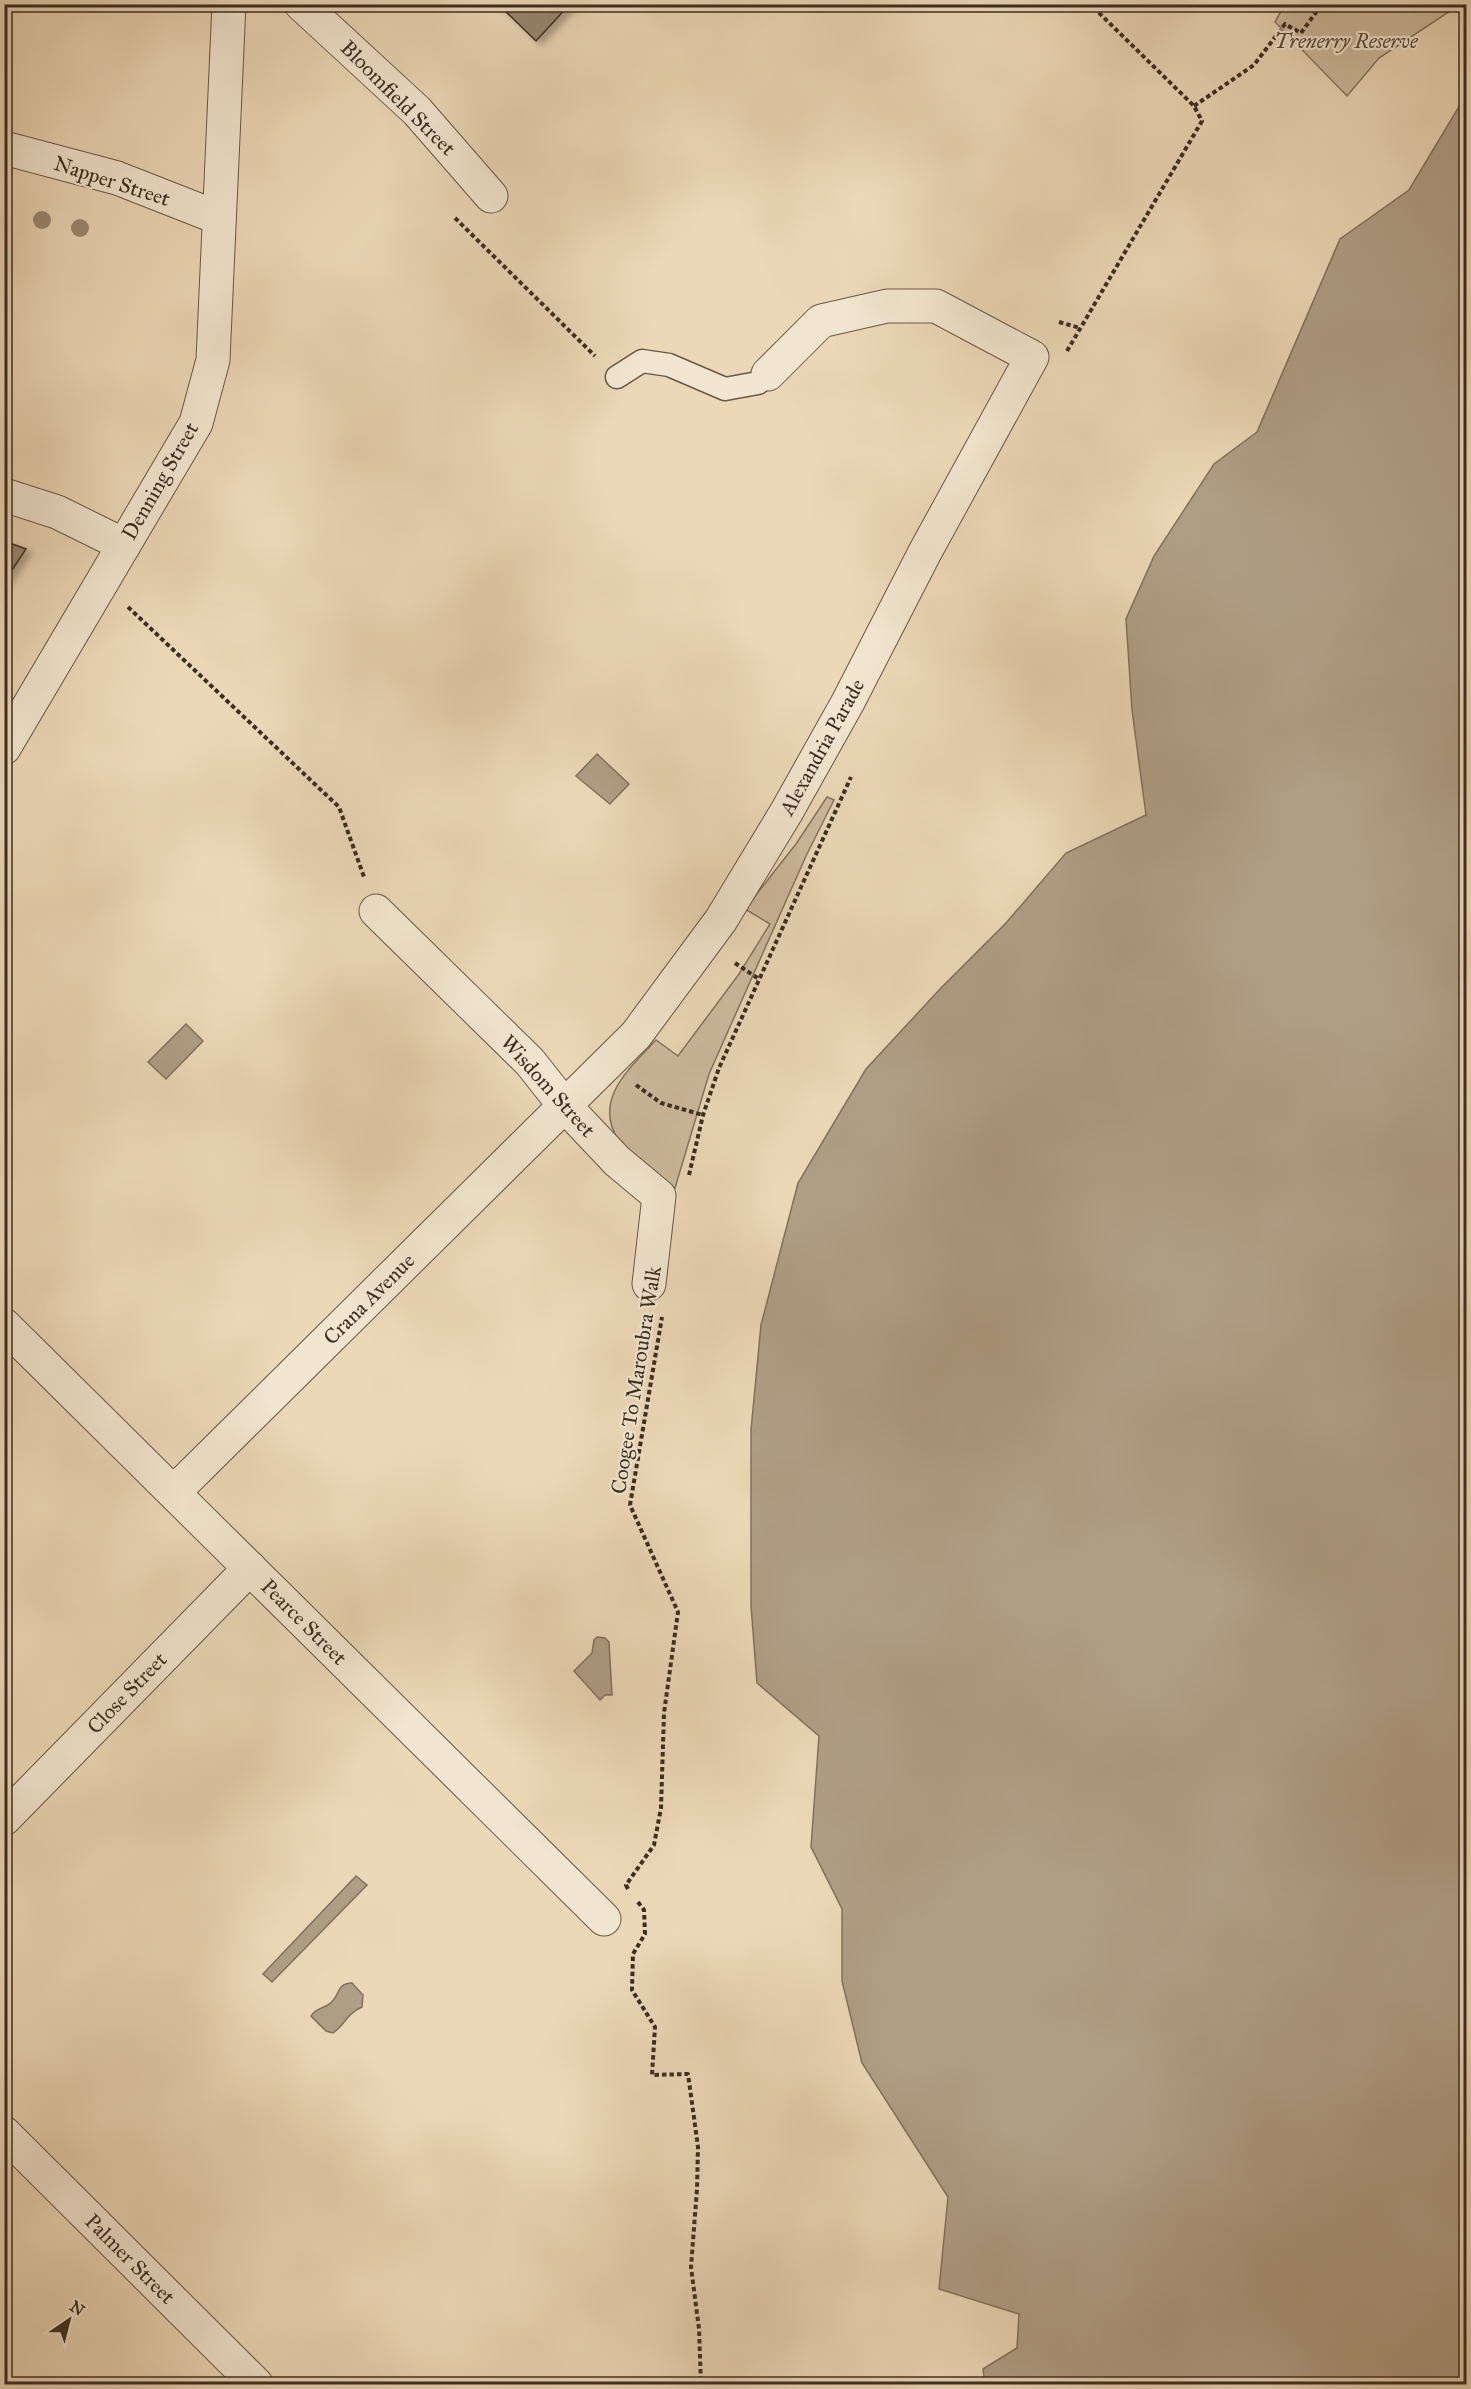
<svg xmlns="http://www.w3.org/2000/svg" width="1471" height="2389" font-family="'IM FELL Great Primer',serif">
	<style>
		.green { fill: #cebb9e; stroke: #847461; stroke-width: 1.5 }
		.water { fill: #b09e85; stroke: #81715e; stroke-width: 1.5 }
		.building { fill: #978670; stroke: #3b2d24; stroke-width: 1.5; filter: url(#shadow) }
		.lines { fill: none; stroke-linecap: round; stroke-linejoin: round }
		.lane-casing { stroke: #675849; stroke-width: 25 }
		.street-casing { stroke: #675849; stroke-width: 35 }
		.path { stroke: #3b2d24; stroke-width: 4; stroke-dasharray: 4.5 3; stroke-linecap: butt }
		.lane { stroke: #f3e6d0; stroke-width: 22 }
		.street { stroke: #f3e6d0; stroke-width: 33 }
		.tree { fill: #9b8973 }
		.labels { text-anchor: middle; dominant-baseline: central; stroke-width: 4.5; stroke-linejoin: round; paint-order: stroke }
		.park-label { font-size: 21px; font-style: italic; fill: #58493c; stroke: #f3e6d0 }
		.street-label { font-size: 21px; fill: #3b2d24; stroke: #f3e6d0 }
	</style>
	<defs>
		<filter id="shadow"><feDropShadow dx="6" dy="4" stdDeviation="3" flood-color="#0004"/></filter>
	</defs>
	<rect width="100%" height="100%" fill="#ecd8b7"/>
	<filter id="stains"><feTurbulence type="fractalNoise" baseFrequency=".00333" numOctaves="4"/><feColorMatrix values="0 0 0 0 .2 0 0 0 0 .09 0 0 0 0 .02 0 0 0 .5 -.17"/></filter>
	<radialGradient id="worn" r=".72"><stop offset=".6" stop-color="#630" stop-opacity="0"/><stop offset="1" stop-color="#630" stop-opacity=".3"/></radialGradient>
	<g class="green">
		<polygon points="1285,4 1459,4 1459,5 1379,58 1347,96 1275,22"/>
		<path d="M827,797L834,800L806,856L709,1074L675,1188C660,1178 643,1168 630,1156C625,1152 622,1146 619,1141C592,1100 629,1069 656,1040L678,1056L739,974L770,924L745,909L796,844Z"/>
	</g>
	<g class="water">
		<polygon points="1466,95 1466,2384 985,2384 983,2369 1017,2348 1019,2314 939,2289 948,2197 862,2063 842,1981 842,1909 811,1847 819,1736 757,1683 751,1606 751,1430 761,1325 798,1183 866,1069 940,989 1006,923 1066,853 1146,815 1132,710 1126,619 1154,556 1214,464 1257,432 1340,239 1409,190"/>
		<polygon points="597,754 629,784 610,804 576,776"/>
		<polygon points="186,1024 203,1041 166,1079 148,1062"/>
		<polygon points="597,1637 605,1638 609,1642 612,1695 605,1695 600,1700 574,1671 592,1653 594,1640"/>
		<polygon points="356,1876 367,1885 272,1982 263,1974"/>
		<path d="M352,1983L363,1995L362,2007C346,2014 345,2025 333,2033L326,2031L311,2016C315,2009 321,2009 328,2005C342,1996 334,1984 352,1983Z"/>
	</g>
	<g class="building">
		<polygon points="498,4 570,4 536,41"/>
		<polygon points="4,541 26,549 4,582"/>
	</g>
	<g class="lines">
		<defs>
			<polyline id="lane" points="617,377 642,361 669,365 725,389 758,383 768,374"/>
			<g id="street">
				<polyline points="301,4 417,111 491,196"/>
				<polyline points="4,148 117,178 219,218"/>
				<polyline points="4,495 57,512 124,545"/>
				<polyline points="4,748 196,423 213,360 229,4"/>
				<polyline points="376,911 530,1062 564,1105 617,1161 659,1196 649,1284"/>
				<polyline points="4,1325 604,1919"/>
				<polyline points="174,1492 636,1035 721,920 787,811 848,702 925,552 1032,357 936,306 887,306 821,321 768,374"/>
				<polyline points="4,1819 250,1568"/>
				<polyline points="4,2133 256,2384"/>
			</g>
		</defs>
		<use href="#lane" class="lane-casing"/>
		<use href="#street" class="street-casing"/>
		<g class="path">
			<polyline points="1194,106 1254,65 1285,24 1301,33 1322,4"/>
			<polyline points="455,218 595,356"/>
			<polyline points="1059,322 1080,328"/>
			<polyline points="1067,351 1202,121 1194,106 1090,4"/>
			<polyline points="128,607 339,807 364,877"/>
			<polyline points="735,963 759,979"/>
			<polyline points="636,1085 661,1103 703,1115"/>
			<polyline points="689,1175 703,1115 719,1068 851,777"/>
			<polyline points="628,1889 626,1885 654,1845 661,1808 664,1713 678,1612 630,1505 662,1317"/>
			<polyline points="638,1902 644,1910 645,1934 633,1954 632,1990 655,2027 652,2075 688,2074 698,2147 697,2189 691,2267 699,2329 701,2384"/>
		</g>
		<use href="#lane" class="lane"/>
		<use href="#street" class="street"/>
	</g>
	<g class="tree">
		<circle cx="42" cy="220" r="9"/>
		<circle cx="80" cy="228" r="9"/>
	</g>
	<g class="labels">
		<g class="park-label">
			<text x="1346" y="41">Trenerry Reserve</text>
		</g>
		<g class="street-label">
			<text transform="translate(398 98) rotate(45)">Bloomfield Street</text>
			<text transform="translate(112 181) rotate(18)">Napper Street</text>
			<text transform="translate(160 481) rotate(-60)">Denning Street</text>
			<text transform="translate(822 747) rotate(-61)">Alexandria Parade</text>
			<text transform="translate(548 1086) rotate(48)">Wisdom Street</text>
			<text transform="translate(369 1299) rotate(-45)">Crana Avenue</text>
			<text transform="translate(636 1380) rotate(-81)">Coogee To Maroubra Walk</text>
			<text transform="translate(304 1622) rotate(45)">Pearce Street</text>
			<text transform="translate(127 1693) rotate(-46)">Close Street</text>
			<text transform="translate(130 2259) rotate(45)">Palmer Street</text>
		</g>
	</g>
	<rect width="1471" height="2389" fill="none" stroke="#ecd8b7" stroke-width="24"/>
	<rect x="6" y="6" width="1459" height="2377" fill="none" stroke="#3b2d24" stroke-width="3"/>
	<rect x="12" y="12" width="1447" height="2365" fill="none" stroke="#3b2d24" stroke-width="1.5"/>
	<g transform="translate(69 2320) rotate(35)" stroke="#f3e6d0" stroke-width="4.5" paint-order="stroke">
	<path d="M0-4.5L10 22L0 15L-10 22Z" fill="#3b2d24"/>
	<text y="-9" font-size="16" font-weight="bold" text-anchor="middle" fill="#3b2d24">N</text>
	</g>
	<rect width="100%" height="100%" filter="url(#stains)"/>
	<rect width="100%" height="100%" fill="url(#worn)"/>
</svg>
